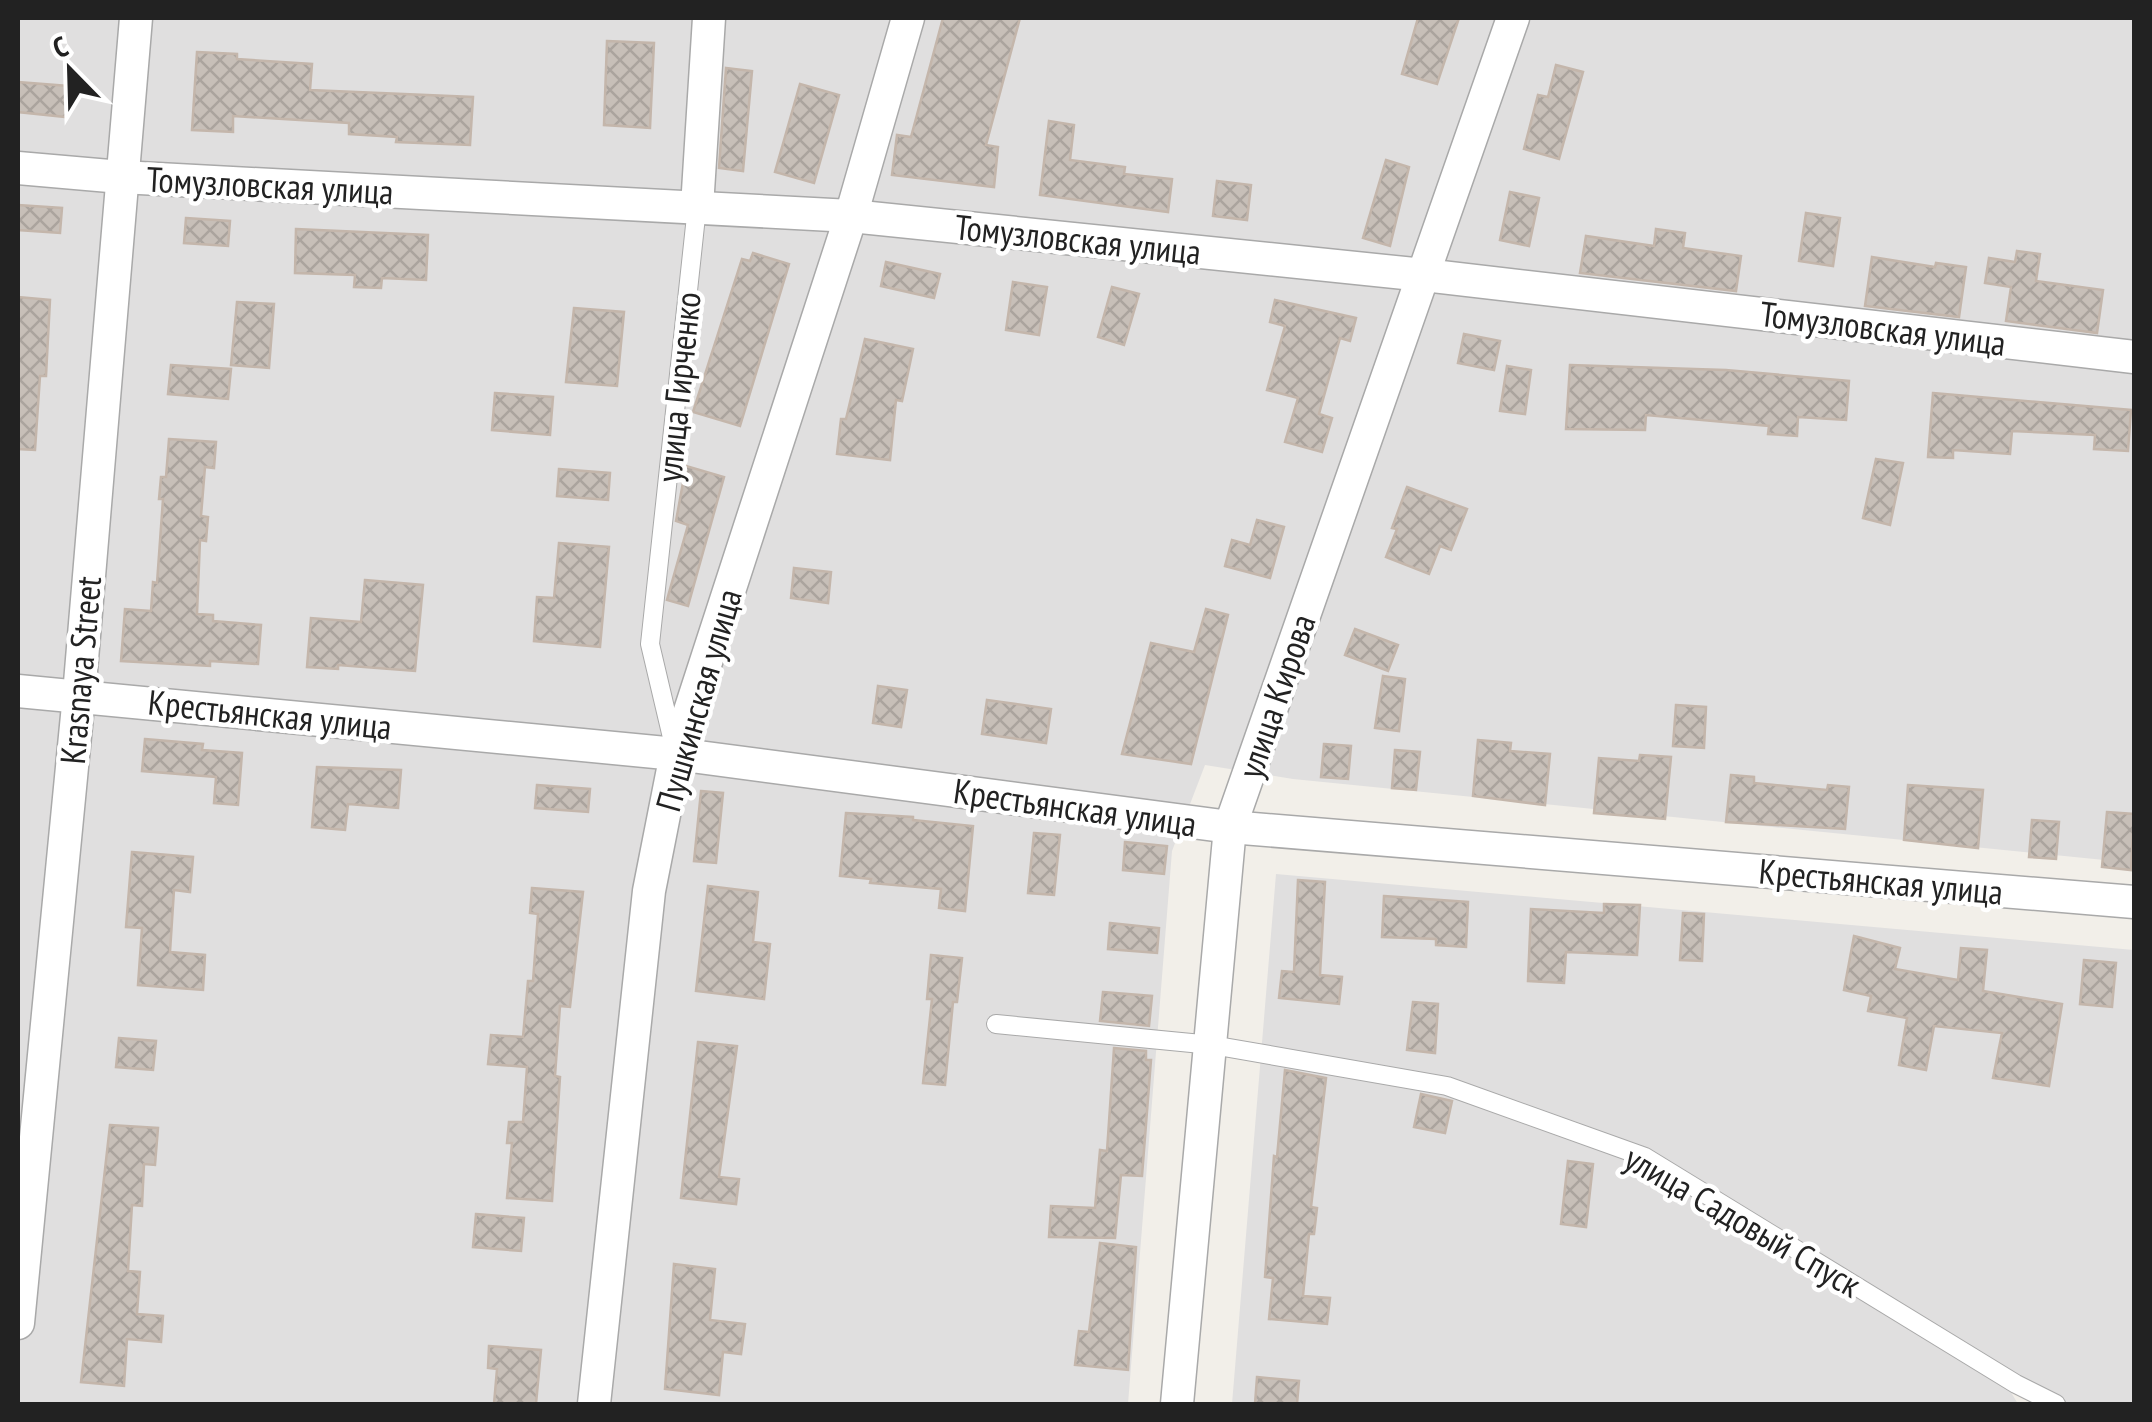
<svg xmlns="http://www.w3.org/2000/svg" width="2152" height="1422" font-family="'PT Sans Narrow',sans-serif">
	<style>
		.residential { fill: #e0dfdf }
		.building { fill: url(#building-cross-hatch); stroke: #c4b6ab; stroke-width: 2.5 }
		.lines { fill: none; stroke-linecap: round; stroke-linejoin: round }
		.lane-casing { stroke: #a9a9a9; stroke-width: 20 }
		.street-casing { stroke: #a9a9a9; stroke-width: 35 }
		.lane { stroke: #fff; stroke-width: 18 }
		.street { stroke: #fff; stroke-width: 32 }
		.labels { text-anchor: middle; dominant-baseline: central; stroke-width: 9; stroke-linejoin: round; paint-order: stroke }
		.street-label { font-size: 35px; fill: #222; stroke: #fff }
	</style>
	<defs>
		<pattern id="building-cross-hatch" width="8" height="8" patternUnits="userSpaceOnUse" patternTransform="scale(2.5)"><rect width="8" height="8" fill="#c7bfb8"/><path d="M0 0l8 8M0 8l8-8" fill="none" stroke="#aba49e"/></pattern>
	</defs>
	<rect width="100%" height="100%" fill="#f2efe9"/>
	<g class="residential">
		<polygon points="18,18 2134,18 2134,863 1293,779 1205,765 1172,851 1128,1404 18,1404"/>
		<polygon points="1276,874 2134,950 2134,1404 2064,1404 2000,1374 2018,1404 1232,1404"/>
	</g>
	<g class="building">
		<polygon points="943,18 1020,18 986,145 998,147 994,187 892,175 897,135 911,137"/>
		<polygon points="1418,18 1459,18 1437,84 1402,74"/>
		<polygon points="607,41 654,43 650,128 604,125"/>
		<polygon points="197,52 237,54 237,59 312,64 310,90 473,97 470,145 396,142 397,137 349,134 349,123 233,116 233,132 192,130"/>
		<polygon points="1556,65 1583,72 1559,159 1524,149 1538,95 1548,97"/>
		<polygon points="726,68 752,71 743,171 719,168"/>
		<polygon points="18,82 68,86 66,117 18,112"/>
		<polygon points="800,84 839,95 814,183 775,172"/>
		<polygon points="1049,121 1074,125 1070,160 1125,167 1124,174 1172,179 1168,212 1040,195"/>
		<polygon points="1386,160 1409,167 1390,246 1363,238"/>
		<polygon points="1217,181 1251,185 1247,220 1213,216"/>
		<polygon points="1510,192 1539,198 1529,246 1500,240"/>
		<polygon points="18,205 62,208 60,233 18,230"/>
		<polygon points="1806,213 1840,218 1833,266 1799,261"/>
		<polygon points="186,218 230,221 228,246 184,243"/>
		<polygon points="296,229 428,235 426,280 382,278 381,288 354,287 355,275 295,273"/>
		<polygon points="1656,229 1685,233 1683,248 1741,256 1736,291 1580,273 1586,236 1654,246"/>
		<polygon points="2017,251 2040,254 2036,281 2103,290 2097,333 2006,321 2011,287 1985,283 1989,258 2015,262"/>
		<polygon points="753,253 789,264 740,426 693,412 742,259 750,261"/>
		<polygon points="1872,257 1935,267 1936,263 1966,267 1959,317 1865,306"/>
		<polygon points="886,262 940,274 934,298 881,286"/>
		<polygon points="1013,282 1047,287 1039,335 1006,330"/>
		<polygon points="1112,287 1139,294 1124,345 1098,337"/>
		<polygon points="18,297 50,300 46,376 40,376 35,450 18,449"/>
		<polygon points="1275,300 1356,318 1350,341 1340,338 1319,414 1332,418 1322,452 1285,442 1298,398 1267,390 1285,326 1270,322"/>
		<polygon points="237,302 274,304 269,368 231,365"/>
		<polygon points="574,308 624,312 617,386 566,382"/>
		<polygon points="1464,334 1500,341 1494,370 1458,363"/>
		<polygon points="865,339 913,349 902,401 896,400 890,460 837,454 841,419 846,419"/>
		<polygon points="171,365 231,369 228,399 168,394"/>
		<polygon points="1570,365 1726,370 1849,381 1846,420 1798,417 1797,436 1768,434 1769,426 1646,415 1645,430 1566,429"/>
		<polygon points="1507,366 1531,370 1525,414 1500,411"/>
		<polygon points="495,393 553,397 550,435 492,430"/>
		<polygon points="1933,393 2131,410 2128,451 2094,449 2095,435 2012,431 2010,454 1953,450 1953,458 1928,457"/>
		<polygon points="169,439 216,442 214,468 205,467 201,516 208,517 206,541 200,540 197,614 213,615 213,621 261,625 258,664 210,661 210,666 121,661 125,609 151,611 153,582 157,583 163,499 159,499 161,477 166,477"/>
		<polygon points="1876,459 1903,463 1890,525 1863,518"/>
		<polygon points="686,466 724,477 688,606 667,600 688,525 676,521"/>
		<polygon points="559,469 610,473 608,500 557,496"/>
		<polygon points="1407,487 1467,509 1451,550 1440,546 1429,574 1386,557 1397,529 1392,528"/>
		<polygon points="1257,520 1284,527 1270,578 1225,566 1232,540 1250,545"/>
		<polygon points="559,543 609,547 600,647 534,641 537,597 554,598"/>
		<polygon points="794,568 831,572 828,603 791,598"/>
		<polygon points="365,580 423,585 415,671 338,665 338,669 307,667 311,618 361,622"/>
		<polygon points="1206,609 1228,615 1191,764 1122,754 1151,643 1194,652"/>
		<polygon points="1355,629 1398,645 1388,671 1345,655"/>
		<polygon points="1383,676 1405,679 1399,731 1375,728"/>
		<polygon points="878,686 907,690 901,727 873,723"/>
		<polygon points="987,700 1051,709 1046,743 982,734"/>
		<polygon points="1676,705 1706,707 1704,748 1673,746"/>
		<polygon points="145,739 203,744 202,750 242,753 238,805 214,803 216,777 142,771"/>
		<polygon points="1478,740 1511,743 1510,751 1550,754 1545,805 1473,796"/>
		<polygon points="1324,744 1351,746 1348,779 1321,777"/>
		<polygon points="1395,750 1420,752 1416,790 1392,788"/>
		<polygon points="1640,755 1671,757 1665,819 1594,813 1599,758 1639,761"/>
		<polygon points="317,767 401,770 398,808 348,804 345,830 312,827"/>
		<polygon points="1731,775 1754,777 1754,783 1827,790 1828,785 1849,787 1845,829 1726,822"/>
		<polygon points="537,785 590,789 588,812 535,808"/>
		<polygon points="1908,785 1983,790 1978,848 1904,840"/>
		<polygon points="701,791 723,793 716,863 694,861"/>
		<polygon points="2107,812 2134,814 2131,870 2102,867"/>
		<polygon points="846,813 913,817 913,820 973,826 965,911 939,908 941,889 870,883 871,879 840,876"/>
		<polygon points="2032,820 2059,822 2056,859 2029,857"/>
		<polygon points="1034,833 1060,835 1054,895 1028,893"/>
		<polygon points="1125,842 1167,846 1164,874 1123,870"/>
		<polygon points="132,852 193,857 190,892 174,890 170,952 205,955 203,990 138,985 142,928 126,927"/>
		<polygon points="1298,880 1325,882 1320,975 1342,977 1339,1004 1279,998 1282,971 1294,972"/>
		<polygon points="708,886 758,892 753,942 770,944 764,999 696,991"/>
		<polygon points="532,888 583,892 570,1007 560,1006 555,1076 560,1077 552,1201 507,1198 512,1143 507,1143 509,1122 523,1122 527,1067 488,1064 491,1035 523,1037 528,981 533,981 538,914 530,913"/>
		<polygon points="1384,896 1468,902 1466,947 1436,945 1436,939 1382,937"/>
		<polygon points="1604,904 1640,905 1637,955 1566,952 1564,983 1528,981 1531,909 1604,913"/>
		<polygon points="1683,913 1704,914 1702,961 1680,960"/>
		<polygon points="1110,923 1159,928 1157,953 1108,949"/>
		<polygon points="1854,936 1900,948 1895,969 1958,980 1961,948 1987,950 1983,991 2062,1004 2049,1086 1993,1078 2002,1033 1934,1026 1926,1070 1899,1065 1907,1018 1868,1011 1871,996 1844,990"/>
		<polygon points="931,955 962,958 957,1002 953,1002 945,1085 923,1083 932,999 927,999"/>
		<polygon points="2084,960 2116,963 2112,1007 2080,1004"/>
		<polygon points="1103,992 1152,996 1149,1026 1100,1021"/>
		<polygon points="1413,1002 1438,1004 1435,1053 1407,1050"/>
		<polygon points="119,1038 156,1041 153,1070 116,1067"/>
		<polygon points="698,1042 737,1046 719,1177 739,1179 736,1204 681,1198"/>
		<polygon points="1114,1048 1146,1051 1146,1060 1151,1060 1142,1176 1121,1175 1115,1238 1049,1237 1051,1206 1095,1208 1100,1150 1107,1151"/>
		<polygon points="1285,1070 1326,1078 1311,1207 1317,1208 1314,1234 1309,1234 1303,1296 1330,1298 1327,1324 1269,1319 1273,1278 1265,1277 1274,1156 1277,1157"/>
		<polygon points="1421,1094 1452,1101 1445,1133 1414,1127"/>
		<polygon points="110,1125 158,1128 155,1165 144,1164 142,1206 132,1205 128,1271 140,1272 137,1314 163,1316 161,1342 127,1339 124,1386 81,1382"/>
		<polygon points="1568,1161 1593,1164 1586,1227 1561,1224"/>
		<polygon points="476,1214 524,1218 521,1251 473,1247"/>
		<polygon points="1100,1243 1136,1247 1128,1370 1075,1365 1079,1331 1089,1332"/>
		<polygon points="674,1264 715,1269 710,1320 745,1324 741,1354 723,1352 719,1395 665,1389"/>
		<polygon points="489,1346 541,1350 536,1404 494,1404 497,1369 488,1368"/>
		<polygon points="1257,1377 1299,1381 1297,1404 1255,1404"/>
	</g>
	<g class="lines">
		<defs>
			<g id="lane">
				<polyline points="674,746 650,644 697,207"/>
				<polyline points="996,1024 1212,1045 1447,1086 1645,1157 2016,1384 2056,1404"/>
			</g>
			<g id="street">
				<polyline points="18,168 121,177 851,216 1424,275 2134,357"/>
				<polyline points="697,207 709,18"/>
				<polyline points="18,691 676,754 1230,827 2134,902"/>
				<polyline points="18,1323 79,695 136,18"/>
				<polyline points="594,1404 649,891 676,754 851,216 908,18"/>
				<polyline points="1177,1404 1230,827 1513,18"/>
			</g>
		</defs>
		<use href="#lane" class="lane-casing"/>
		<use href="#street" class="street-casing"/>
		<use href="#lane" class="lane"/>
		<use href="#street" class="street"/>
	</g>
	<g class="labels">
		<g class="street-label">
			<text transform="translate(270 185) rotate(3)">Томузловская улица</text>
			<text transform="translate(1078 239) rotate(6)">Томузловская улица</text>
			<text transform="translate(1883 328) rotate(7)">Томузловская улица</text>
			<text transform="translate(678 387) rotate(-84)">улица Гирченко</text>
			<text transform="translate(80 670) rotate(-85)">Krasnaya Street</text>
			<text transform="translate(1276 696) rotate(-71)">улица Кирова</text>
			<text transform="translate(698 700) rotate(-74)">Пушкинская улица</text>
			<text transform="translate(270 714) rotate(6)">Крестьянская улица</text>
			<text transform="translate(1075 807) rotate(8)">Крестьянская улица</text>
			<text transform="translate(1881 881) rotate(5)">Крестьянская улица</text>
			<text transform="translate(1743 1221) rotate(30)">улица Садовый Спуск</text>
		</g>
	</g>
	<rect width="2152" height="1422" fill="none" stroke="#222222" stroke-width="40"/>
	<g transform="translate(70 70) rotate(337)" stroke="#ffffff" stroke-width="8" paint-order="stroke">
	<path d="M0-8L18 38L0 25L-18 38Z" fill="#222222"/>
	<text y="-15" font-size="28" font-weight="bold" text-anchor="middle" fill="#222222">С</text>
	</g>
</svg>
